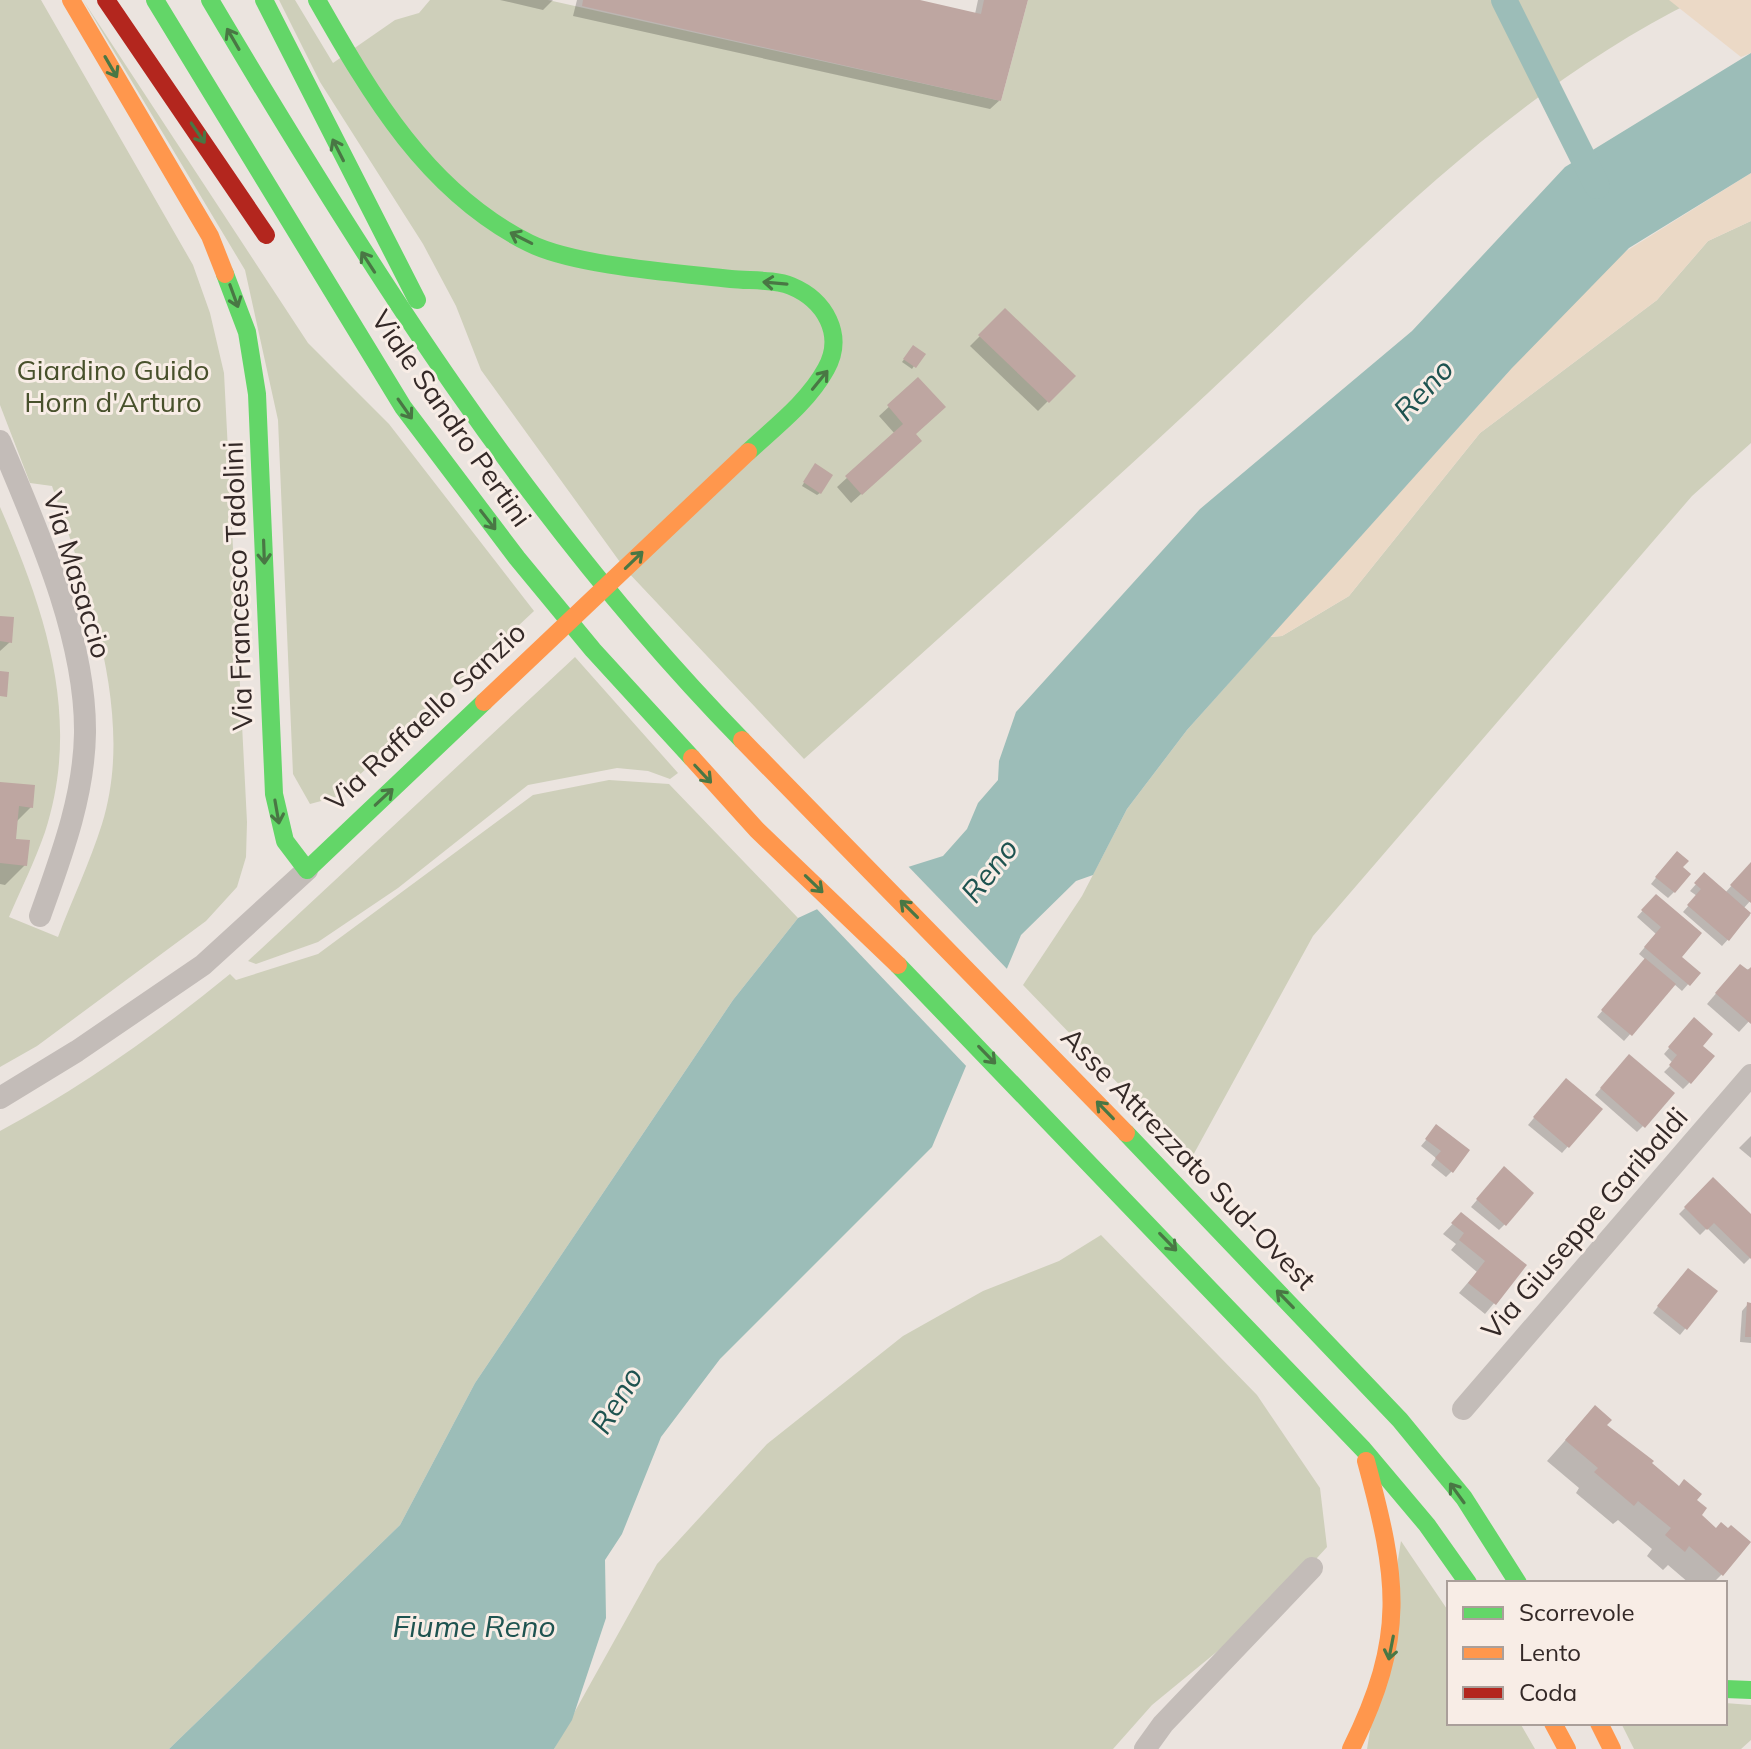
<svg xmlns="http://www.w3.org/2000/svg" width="1751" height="1749" font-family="Mulish,sans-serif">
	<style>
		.green { fill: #cecfba }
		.sand { fill: #ebd9c6 }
		.water { fill: #9cbdb8 }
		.pier { fill: #ebe4df }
		.shadow { fill: #0003 }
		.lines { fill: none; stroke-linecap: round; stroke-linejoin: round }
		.canal { stroke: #9cbdb8; stroke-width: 26 }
		.building { fill: #bea6a1 }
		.street { stroke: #c3bcb8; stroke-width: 22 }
		.fast { stroke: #63d668; stroke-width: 18 }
		.slow { stroke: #ff974d; stroke-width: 18 }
		.jam { stroke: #b3261e; stroke-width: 18 }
		.oneway { stroke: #497744 }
		.labels { text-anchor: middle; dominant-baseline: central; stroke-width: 6; stroke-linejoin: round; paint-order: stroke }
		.park-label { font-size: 28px; fill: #48512c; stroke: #f8ede6 }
		.street-label { font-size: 28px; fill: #342927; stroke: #f8ede6 }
		.water-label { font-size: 30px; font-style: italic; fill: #1e5350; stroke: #f8ede6 }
	</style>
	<rect width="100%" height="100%" fill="#ebe4df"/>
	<g class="green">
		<path d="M0,0H41L193,265L210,313L224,373L247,822L246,857L237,887L206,921L37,1046L0,1067V507C45,611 82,718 45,832C35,861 21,889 9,917L58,937C72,900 90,862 102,824C136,715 87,588 52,486L30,483L0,405Z"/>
		<polygon points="83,0 308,343 389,424 534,611 336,797 310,804 293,774 278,420 245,270"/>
		<path d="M279,0H295L333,63L395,20L419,13L430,0H548L1001,101L1028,0H1696C1507,93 1360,251 1208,393C1075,517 939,638 804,759L625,569L481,370L456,306L423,244L320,82Z"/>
		<polygon points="1751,221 1751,443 1692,496 1313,936 1191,1159 1023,985 1082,896 1127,809 1187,730 1270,637 1282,636 1349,596 1480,433 1657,300 1708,241"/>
		<polygon points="575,657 678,773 670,779 648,771 617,768 528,785 398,888 318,942 256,964 248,961"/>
		<path d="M609,780L669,784L798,918L733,1000L475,1383L400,1525L169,1749H0V1131C82,1087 158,1033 230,974L236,980L318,954L533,795Z"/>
		<polygon points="1101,1235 1257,1395 1320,1488 1327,1547 1275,1604 1152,1705 1113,1749 554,1749 657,1564 767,1444 903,1336 983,1291 1059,1261"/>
		<polygon points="1401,1541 1449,1612 1449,1723 1520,1723 1535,1749 1367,1749"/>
		<polygon points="1725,1703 1751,1705 1751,1740 1741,1749 1634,1749 1621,1723 1725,1723"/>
	</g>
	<g class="sand">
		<polygon points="1669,0 1751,0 1751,53 1741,57"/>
		<polygon points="1751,173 1751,221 1708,241 1657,300 1480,433 1349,596 1282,636 1270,637 1512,368 1564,290"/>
	</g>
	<polygon class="water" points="1751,53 1751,173 1629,248 1512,368 1187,730 1127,809 1093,875 1076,881 1021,935 932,1147 720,1359 661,1437 622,1534 605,1560 606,1618 572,1720 554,1749 169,1749 400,1525 475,1383 733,1000 798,918 908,867 943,856 967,829 978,803 998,780 999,761 1016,712 1200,509 1412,331 1565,167"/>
	<polygon class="pier" points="905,863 1009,971 969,1069 814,906"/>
	<g class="shadow">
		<polygon points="500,0 553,0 543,10"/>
		<polygon points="577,0 913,0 975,14 978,0 1026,0 1000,100 990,109 573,16"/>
		<polygon points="1005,311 1073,376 1038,411 970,346"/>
		<polygon points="911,350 914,366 912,369 902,362"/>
		<polygon points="918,380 910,450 851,503 837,487 895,434 879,416"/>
		<polygon points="813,468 820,493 817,495 802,486"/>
		<polygon points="0,618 10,642 0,651"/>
		<polygon points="0,784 31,807 16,822 14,841 25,865 5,885 0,884"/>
		<polygon points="1671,859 1680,868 1674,892 1668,898 1651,884"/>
		<polygon points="1751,864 1751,900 1743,909 1750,915 1722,946 1683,912 1697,896 1690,891 1704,875 1725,893"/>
		<polygon points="1656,896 1679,957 1698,973 1682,991 1674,984 1624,1041 1597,1017 1646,960 1639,954 1656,934 1637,917"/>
		<polygon points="1751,968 1751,1019 1739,1032 1707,1004 1731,976"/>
		<polygon points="1688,1026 1700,1046 1689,1083 1683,1089 1664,1072 1673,1063 1664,1054"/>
		<polygon points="1623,1063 1643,1126 1637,1132 1595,1095"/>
		<polygon points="1560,1087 1600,1110 1562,1153 1528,1125"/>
		<polygon points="1437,1127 1452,1171 1446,1177 1431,1165 1436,1158 1421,1146"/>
		<polygon points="1751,1136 1751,1158 1739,1148"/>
		<polygon points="1498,1175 1505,1224 1499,1230 1471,1207"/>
		<polygon points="1713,1180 1751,1217 1751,1257 1744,1264 1707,1228 1700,1235 1679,1214"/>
		<polygon points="1461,1215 1525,1266 1485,1314 1459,1293 1477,1272 1451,1250 1456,1244 1443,1234"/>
		<polygon points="1682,1276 1715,1292 1680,1335 1653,1313"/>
		<polygon points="1748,1304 1751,1305 1751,1343 1740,1342 1742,1311"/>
		<polygon points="1595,1407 1604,1426 1695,1501 1699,1515 1716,1530 1728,1531 1722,1574 1713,1583 1689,1583 1668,1565 1663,1570 1647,1556 1652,1549 1618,1520 1613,1524 1576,1493 1579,1488 1547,1461"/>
	</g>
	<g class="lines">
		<polyline class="canal" points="1504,0 1597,186"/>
	</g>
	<g class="building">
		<polygon points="583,0 920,0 981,14 984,0 1028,0 1001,101 582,6"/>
		<polygon points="1005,308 1076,376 1049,403 978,335"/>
		<polygon points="913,345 926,354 916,368 903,359"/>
		<polygon points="918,377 946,407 916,434 922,441 862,495 845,476 903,424 887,405"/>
		<polygon points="815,463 833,475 821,494 803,482"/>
		<polygon points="0,616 14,617 12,643 0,641"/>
		<polygon points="0,671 9,672 7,697 0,696"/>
		<polygon points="0,782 35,785 33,808 19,806 16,839 30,840 27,866 0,863"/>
		<polygon points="1677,851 1689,861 1683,867 1691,874 1675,893 1655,877"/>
		<polygon points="1751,862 1751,903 1730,885"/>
		<polygon points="1704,872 1751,913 1729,941 1687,905 1701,889 1694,883"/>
		<polygon points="1656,894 1702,933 1682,957 1701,973 1690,986 1644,947 1661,927 1641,910"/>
		<polygon points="1645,958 1676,984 1632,1036 1601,1010"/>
		<polygon points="1740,964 1748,970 1751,967 1751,1024 1715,993"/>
		<polygon points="1694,1017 1713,1034 1703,1046 1715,1056 1691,1084 1669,1065 1677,1055 1668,1047"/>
		<polygon points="1629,1054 1675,1093 1645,1128 1600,1088"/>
		<polygon points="1566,1078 1603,1109 1569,1148 1533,1117"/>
		<polygon points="1436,1124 1470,1150 1453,1173 1435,1158 1441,1151 1425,1139"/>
		<polygon points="1504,1166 1534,1193 1506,1226 1476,1199"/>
		<polygon points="1713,1177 1751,1214 1751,1259 1714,1223 1707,1230 1684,1207"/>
		<polygon points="1461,1212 1527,1265 1496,1305 1468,1283 1485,1261 1459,1240 1464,1233 1451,1223"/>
		<polygon points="1688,1268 1718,1291 1687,1330 1657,1306"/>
		<polygon points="1747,1302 1751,1303 1751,1337 1745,1337"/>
		<polygon points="1595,1405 1612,1420 1607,1425 1654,1461 1652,1463 1679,1486 1684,1479 1702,1494 1697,1500 1707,1508 1702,1515 1716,1528 1721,1522 1728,1528 1731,1525 1751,1542 1723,1576 1689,1546 1685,1552 1665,1535 1671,1528 1638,1501 1634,1506 1594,1472 1598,1468 1565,1440"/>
	</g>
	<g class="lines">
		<g class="street">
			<path d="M0,441C37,529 86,637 85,733C84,797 61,857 40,916"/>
			<polyline points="0,1098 77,1051 203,965 307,870"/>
			<polyline points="1463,1409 1751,1075"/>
			<polyline points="1145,1749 1163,1724 1312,1568"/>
		</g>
		<g class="fast">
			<polyline points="155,0 403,407 517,558 593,650 692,758"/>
			<path d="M210,0C365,262 528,521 742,740"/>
			<polyline points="264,0 417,300"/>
			<path d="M317,0C371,95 427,192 529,243C575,266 678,273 731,279C749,281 775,279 791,286C825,300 845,335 826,369C808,402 775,427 748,452"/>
			<polyline points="225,274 247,332 257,394 274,794 285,841 307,870 484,702"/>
			<polyline points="898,965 1363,1449 1427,1525 1468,1583"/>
			<polyline points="1126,1133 1400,1420 1464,1498 1518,1583"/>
			<polyline points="1725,1689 1751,1690"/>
		</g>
		<g class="slow">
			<polyline points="71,0 210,236 225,274"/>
			<polyline points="484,702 748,452"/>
			<polyline points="742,740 1126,1133"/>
			<polyline points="692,758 757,830 898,965"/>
			<polyline points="1553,1723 1567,1749"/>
			<polyline points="1599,1723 1612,1749"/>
			<path d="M1351,1749C1407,1636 1398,1579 1366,1461"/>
		</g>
		<polyline class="jam" points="106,0 266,235"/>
	</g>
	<defs><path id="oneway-shaft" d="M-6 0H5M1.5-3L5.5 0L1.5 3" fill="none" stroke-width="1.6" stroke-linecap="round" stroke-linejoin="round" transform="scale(2)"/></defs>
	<g class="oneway">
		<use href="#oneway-shaft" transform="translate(233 39) rotate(-120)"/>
		<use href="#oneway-shaft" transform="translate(111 67) rotate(60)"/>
		<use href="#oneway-shaft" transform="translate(198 133) rotate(56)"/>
		<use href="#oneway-shaft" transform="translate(338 150) rotate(-117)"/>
		<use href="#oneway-shaft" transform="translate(521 238) rotate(-153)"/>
		<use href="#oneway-shaft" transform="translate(368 262) rotate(-123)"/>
		<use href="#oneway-shaft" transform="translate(775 283) rotate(-175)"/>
		<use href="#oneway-shaft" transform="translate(234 296) rotate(70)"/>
		<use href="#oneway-shaft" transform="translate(820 380) rotate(-51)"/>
		<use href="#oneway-shaft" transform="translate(405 409) rotate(55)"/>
		<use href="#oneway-shaft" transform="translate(488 520) rotate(52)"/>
		<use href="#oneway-shaft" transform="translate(264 552) rotate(88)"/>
		<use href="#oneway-shaft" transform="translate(634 560) rotate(-44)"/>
		<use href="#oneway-shaft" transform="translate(703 774) rotate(47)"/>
		<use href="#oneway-shaft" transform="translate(384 797) rotate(-43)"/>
		<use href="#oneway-shaft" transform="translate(277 812) rotate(80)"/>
		<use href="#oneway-shaft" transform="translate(814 884) rotate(44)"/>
		<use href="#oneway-shaft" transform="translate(909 909) rotate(-135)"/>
		<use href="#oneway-shaft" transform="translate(987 1055) rotate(46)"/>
		<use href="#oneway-shaft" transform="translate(1105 1110) rotate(-134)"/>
		<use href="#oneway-shaft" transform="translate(1168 1242) rotate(46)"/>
		<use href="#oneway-shaft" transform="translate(1285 1299) rotate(-134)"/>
		<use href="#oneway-shaft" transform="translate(1457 1493) rotate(-126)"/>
		<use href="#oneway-shaft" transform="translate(1391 1648) rotate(101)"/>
	</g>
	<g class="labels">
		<g class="park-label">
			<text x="113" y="369">Giardino Guido<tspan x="113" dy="32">Horn d'Arturo</tspan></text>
		</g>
		<g class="street-label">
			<text transform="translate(452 418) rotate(55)">Viale Sandro Pertini</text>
			<text transform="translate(78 575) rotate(73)">Via Masaccio</text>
			<text transform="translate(237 586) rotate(-92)">Via Francesco Tadolini</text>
			<text transform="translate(425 716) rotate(-43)">Via Raffaello Sanzio</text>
			<text transform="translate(1189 1158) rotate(46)">Asse Attrezzato Sud-Ovest</text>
			<text transform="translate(1584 1223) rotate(-49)">Via Giuseppe Garibaldi</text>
		</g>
		<g class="water-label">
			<text transform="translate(1423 389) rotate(-47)">Reno</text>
			<text transform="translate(989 870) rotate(-52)">Reno</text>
			<text transform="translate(616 1400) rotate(-59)">Reno</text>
			<text x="474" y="1626">Fiume Reno</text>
		</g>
	</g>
	<rect x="1447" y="1581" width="280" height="144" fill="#f8ede6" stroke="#aa9f9a" stroke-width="2"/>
	<rect x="1463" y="1607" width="40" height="12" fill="#63d668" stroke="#aa9f9a" stroke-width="2"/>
	<text x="1519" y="1621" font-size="24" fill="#342927">Scorrevole</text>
	<rect x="1463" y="1647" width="40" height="12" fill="#ff974d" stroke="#aa9f9a" stroke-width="2"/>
	<text x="1519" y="1661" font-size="24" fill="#342927">Lento</text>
	<rect x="1463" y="1687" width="40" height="12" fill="#b3261e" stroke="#aa9f9a" stroke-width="2"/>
	<text x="1519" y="1701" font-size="24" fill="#342927">Coda</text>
</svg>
